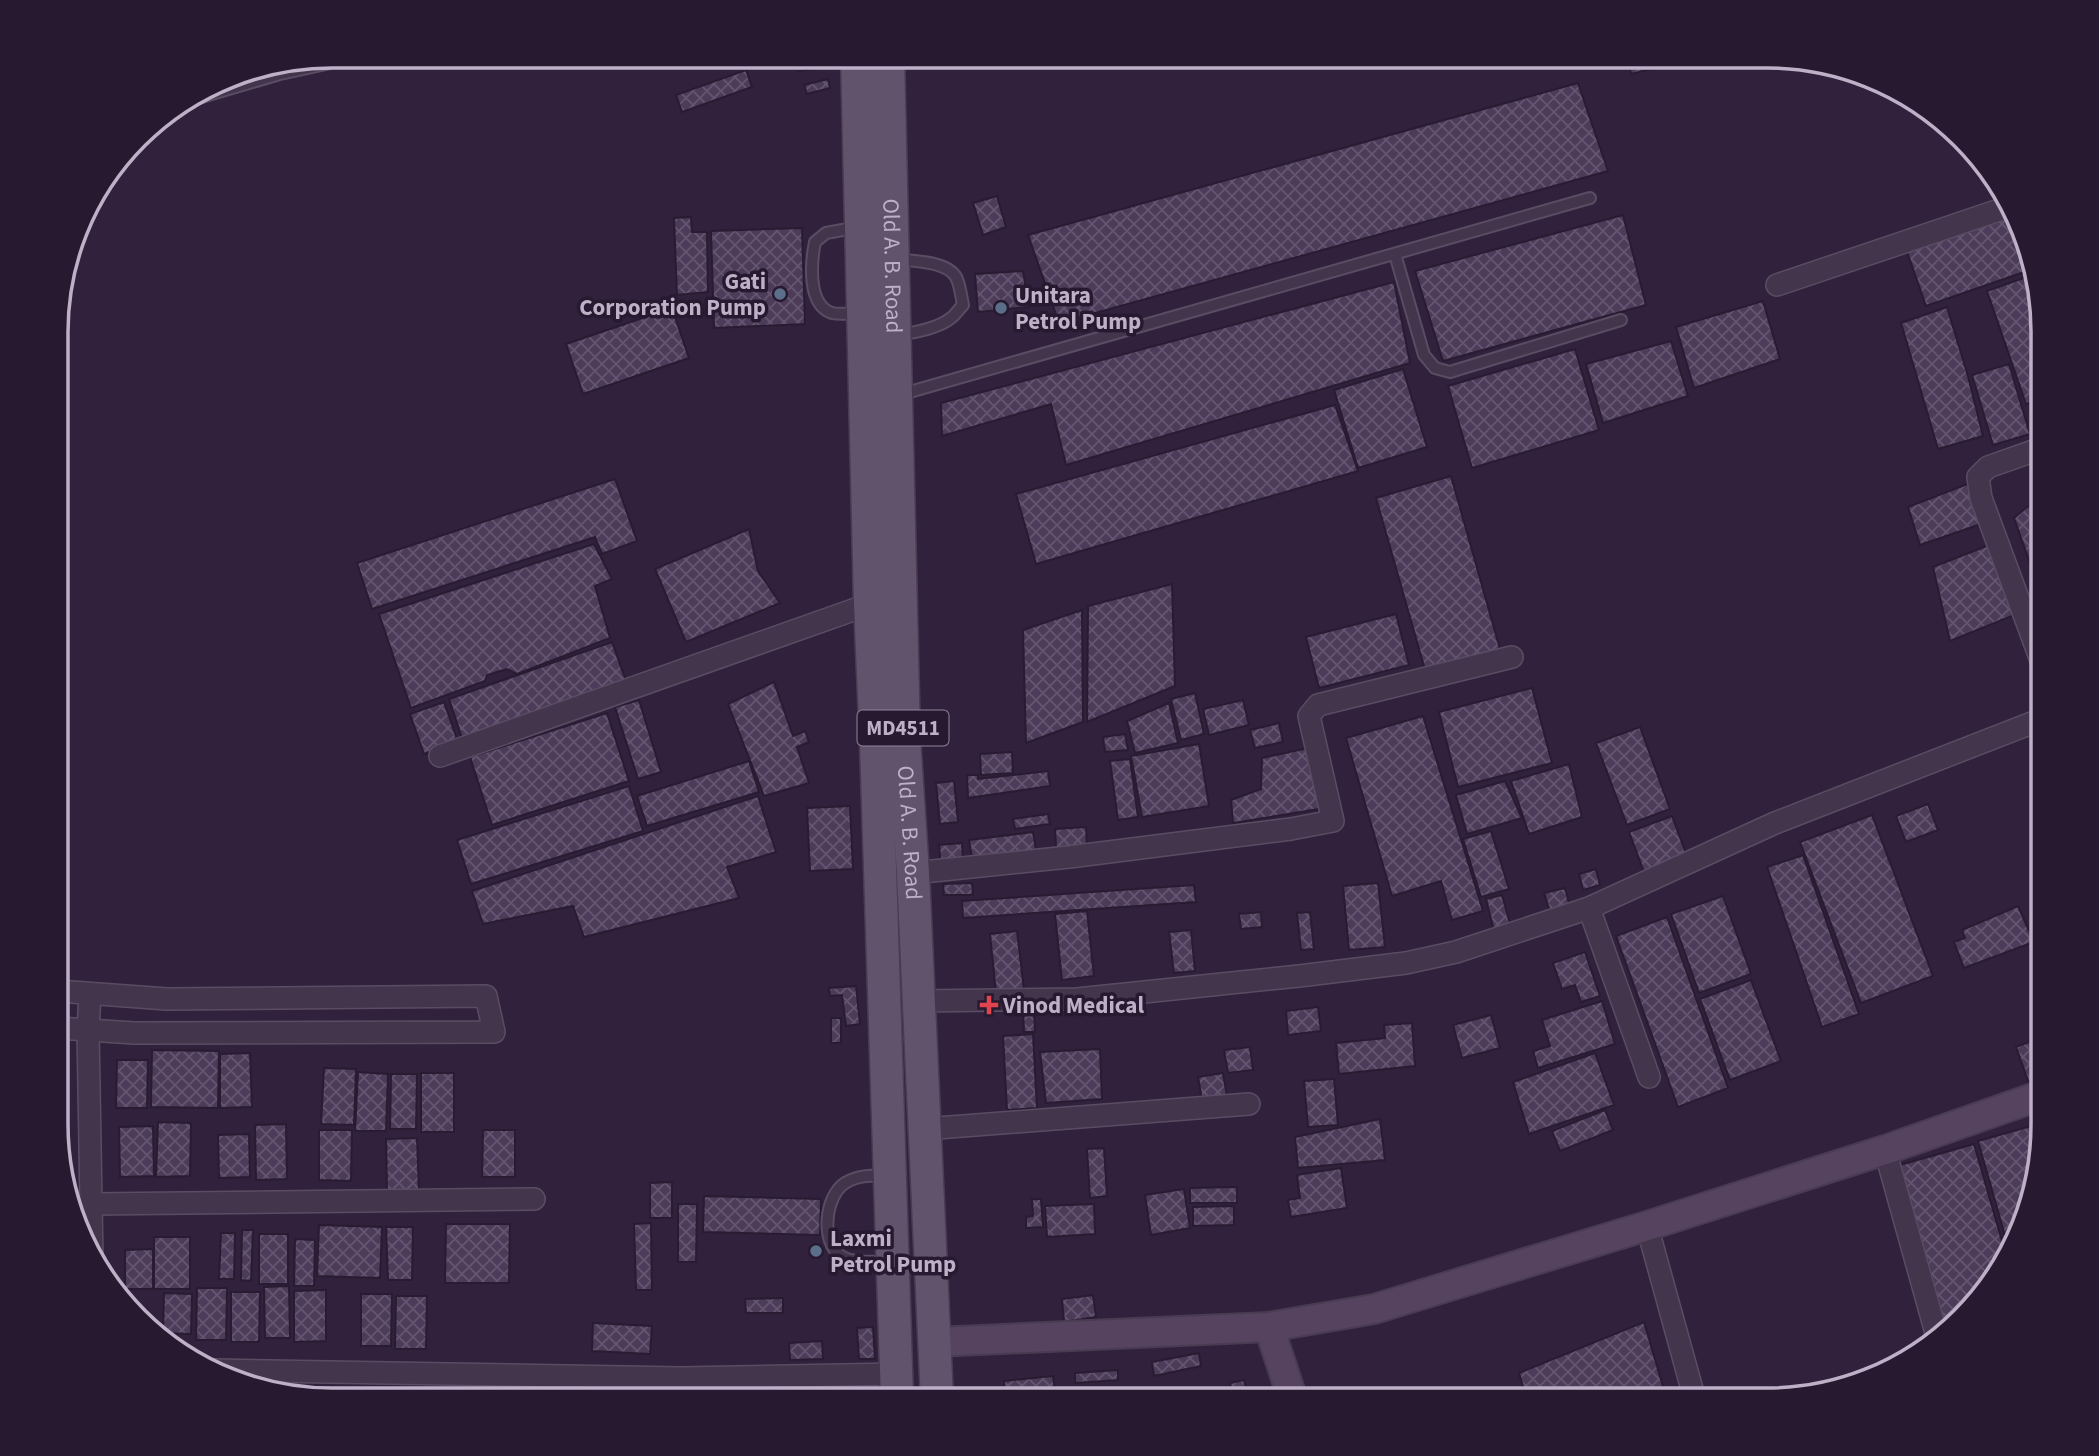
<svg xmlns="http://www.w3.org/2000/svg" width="2099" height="1456" font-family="'Source Sans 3',sans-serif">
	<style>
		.building { fill: url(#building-cross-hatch); stroke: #291c32; stroke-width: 2 }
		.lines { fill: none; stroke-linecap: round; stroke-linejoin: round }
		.lane-casing { stroke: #5a4d63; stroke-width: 14 }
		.street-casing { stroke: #5a4d63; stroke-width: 24 }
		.secondary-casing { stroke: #493b52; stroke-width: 32 }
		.primary-casing { stroke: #493b52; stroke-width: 35 }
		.lane { stroke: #43354c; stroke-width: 10 }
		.street { stroke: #43354c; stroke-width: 21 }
		.secondary { stroke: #55435f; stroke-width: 28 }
		.primary { stroke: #62536c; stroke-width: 32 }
		.service-dot { fill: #5c6f8a; stroke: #271a30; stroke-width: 2.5 }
		.health-dot { fill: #e0444e; stroke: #271a30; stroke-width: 2.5 }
		.labels { text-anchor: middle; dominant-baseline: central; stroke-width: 7; stroke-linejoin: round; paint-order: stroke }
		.shield { fill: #271a30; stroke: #91839a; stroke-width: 2 }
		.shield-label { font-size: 21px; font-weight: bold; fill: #bfb0c8 }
		.street-label { font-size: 23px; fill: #bfb0c8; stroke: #271a30 }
		.poi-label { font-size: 23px; font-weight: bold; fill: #bfb0c8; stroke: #271a30; text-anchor: start }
		.rim { fill: none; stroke: #bfb0c8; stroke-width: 3.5 }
	</style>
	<defs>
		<pattern id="building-cross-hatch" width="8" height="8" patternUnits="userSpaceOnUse" patternTransform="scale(1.75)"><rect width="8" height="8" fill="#4d3b5a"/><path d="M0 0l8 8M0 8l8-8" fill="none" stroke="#655570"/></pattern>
	</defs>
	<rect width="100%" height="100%" fill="#31213c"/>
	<g class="building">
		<polygon points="796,56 827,56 828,67 798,71"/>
		<polygon points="966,56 998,56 967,64"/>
		<polygon points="1627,57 1700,57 1631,74"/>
		<polygon points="746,70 752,87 682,112 676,95"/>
		<polygon points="828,79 830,88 807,94 804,85"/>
		<polygon points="1578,83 1608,171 1059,323 1028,235"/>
		<polygon points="997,196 1006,227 983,235 973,203"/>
		<polygon points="2015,212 2030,270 1926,306 1906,249"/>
		<polygon points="1623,215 1646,305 1443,361 1415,271"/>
		<polygon points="691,217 692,232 707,232 708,292 677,295 674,218"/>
		<polygon points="802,228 805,324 714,328 711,231"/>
		<polygon points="1023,271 1029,307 978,312 975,274"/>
		<polygon points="2032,275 2042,314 2042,399 2026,404 1987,291"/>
		<polygon points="1394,282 1410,363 1066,465 1051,404 942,436 941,403"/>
		<polygon points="1763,301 1780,359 1694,388 1676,327"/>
		<polygon points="1947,307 1968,376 1983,436 1938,449 1901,323"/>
		<polygon points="672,308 689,358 583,394 566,344"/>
		<polygon points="1671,341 1688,396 1603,423 1586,364"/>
		<polygon points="1575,349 1599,430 1472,468 1448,386"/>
		<polygon points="2009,364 2030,434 1993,445 1972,375"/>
		<polygon points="1403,369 1427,447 1358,468 1334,390"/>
		<polygon points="1335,405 1358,471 1036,564 1016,494"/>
		<polygon points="1451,476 1500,649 1425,670 1376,498"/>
		<polygon points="615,479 637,541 602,554 595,537 372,609 357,563"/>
		<polygon points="1970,483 1981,524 1920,545 1908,507"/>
		<polygon points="2042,501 2042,597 2014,518 2027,507"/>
		<polygon points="749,529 758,571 780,603 686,642 655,569"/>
		<polygon points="594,544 612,579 595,586 610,638 517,674 507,669 487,675 485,681 411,708 379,614"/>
		<polygon points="1989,545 2017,614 1950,641 1933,567"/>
		<polygon points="1172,584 1175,686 1087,722 1088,606"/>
		<polygon points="1082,610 1083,722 1026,743 1023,630"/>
		<polygon points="1396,614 1409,665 1319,688 1306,637"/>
		<polygon points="612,642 626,681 462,738 449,699"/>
		<polygon points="774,682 793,736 805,731 809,742 797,747 809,783 764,796 728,704"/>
		<polygon points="1532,688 1552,763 1458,787 1439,712"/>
		<polygon points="1195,693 1204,734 1181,740 1171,699"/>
		<polygon points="639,700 661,772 638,779 615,707"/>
		<polygon points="1243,700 1249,725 1209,735 1203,709"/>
		<polygon points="444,702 458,742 424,754 410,714"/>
		<polygon points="1169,703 1178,743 1135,753 1127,721"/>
		<polygon points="607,713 629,781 492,825 470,757"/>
		<polygon points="1423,716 1483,911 1452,920 1441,881 1392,896 1346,738"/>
		<polygon points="1279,723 1283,742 1255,748 1250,730"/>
		<polygon points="1640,727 1670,809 1627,825 1596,743"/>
		<polygon points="1125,734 1128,750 1105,752 1103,737"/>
		<polygon points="1199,744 1209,806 1142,817 1131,756"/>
		<polygon points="1313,747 1325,808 1233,823 1231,800 1261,789 1262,758"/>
		<polygon points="1012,752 1013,773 981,775 980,754"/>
		<polygon points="1130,759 1138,817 1118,820 1110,761"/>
		<polygon points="749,761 759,792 647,826 637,796"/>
		<polygon points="1569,764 1582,817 1529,834 1511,781"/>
		<polygon points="1048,771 1050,786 968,798 967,775 978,775 978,779"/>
		<polygon points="954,781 958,822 940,824 936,783"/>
		<polygon points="1505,781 1522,818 1467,834 1456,795"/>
		<polygon points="629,786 643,831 471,884 457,840"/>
		<polygon points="758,796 776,852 727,867 739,898 584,937 573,906 483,924 472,891"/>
		<polygon points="1928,804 1938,830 1906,842 1896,816"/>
		<polygon points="850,806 853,869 810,871 807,808"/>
		<polygon points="1048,814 1050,824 1015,829 1013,819"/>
		<polygon points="1872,815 1933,976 1861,1003 1800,842"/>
		<polygon points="1672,816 1687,856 1644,872 1629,832"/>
		<polygon points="1086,827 1087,845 1056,848 1055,829"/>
		<polygon points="1491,831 1509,889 1481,897 1463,839"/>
		<polygon points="1033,832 1036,850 972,858 969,840"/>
		<polygon points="962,843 963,862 941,865 939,845"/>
		<polygon points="1803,855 1859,1014 1822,1027 1767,867"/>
		<polygon points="1596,869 1600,885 1583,890 1579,874"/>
		<polygon points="972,883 973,895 944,895 943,884"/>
		<polygon points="1378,883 1385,947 1349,950 1343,886"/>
		<polygon points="1194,885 1196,902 963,918 962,901"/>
		<polygon points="1565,888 1570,907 1550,912 1544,893"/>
		<polygon points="1502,895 1512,931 1495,935 1486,899"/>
		<polygon points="1723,896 1751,974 1699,993 1671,914"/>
		<polygon points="2018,906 2034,942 1964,968 1954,942 1965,938 1962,930"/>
		<polygon points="1087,911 1094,976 1062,980 1055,914"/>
		<polygon points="1261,912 1262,927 1241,929 1239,914"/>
		<polygon points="1310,912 1314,949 1301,950 1297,913"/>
		<polygon points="1667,917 1728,1088 1678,1107 1616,936"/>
		<polygon points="1191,930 1195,971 1174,973 1169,932"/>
		<polygon points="1017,931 1024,990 996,993 990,934"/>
		<polygon points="1585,952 1600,996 1581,1002 1575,985 1562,989 1553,963"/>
		<polygon points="1751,980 1781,1061 1730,1080 1700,999"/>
		<polygon points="856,986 860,1024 846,1026 842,995 830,996 829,988"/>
		<polygon points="1602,1001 1615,1044 1538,1068 1533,1051 1550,1046 1542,1020"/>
		<polygon points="1318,1007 1321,1031 1288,1035 1286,1011"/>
		<polygon points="1023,1011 1034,1011 1035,1032 1024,1032"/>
		<polygon points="1491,1015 1500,1048 1462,1058 1453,1025"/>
		<rect x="831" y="1018" width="10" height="25"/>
		<polygon points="1412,1023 1415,1066 1339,1074 1336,1043 1385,1038 1384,1025"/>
		<polygon points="1033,1034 1037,1108 1007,1110 1003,1036"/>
		<polygon points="2039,1038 2042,1047 2042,1084 2031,1089 2016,1047"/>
		<polygon points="1250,1047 1253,1070 1228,1073 1224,1050"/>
		<polygon points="1100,1049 1102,1099 1046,1103 1040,1052"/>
		<polygon points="152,1050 219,1051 218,1108 151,1107"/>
		<polygon points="250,1053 252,1107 220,1108 220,1054"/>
		<polygon points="1595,1053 1614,1105 1529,1134 1513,1082"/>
		<polygon points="117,1060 148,1060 147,1108 116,1108"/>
		<polygon points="324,1068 356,1069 354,1125 321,1124"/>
		<polygon points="358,1072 388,1074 386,1131 355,1131"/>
		<rect x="421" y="1073" width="33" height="59"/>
		<polygon points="1223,1073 1227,1096 1202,1100 1198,1077"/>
		<polygon points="391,1074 417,1074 416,1129 390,1129"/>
		<polygon points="1334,1079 1338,1125 1308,1127 1304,1081"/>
		<polygon points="1605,1110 1613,1130 1560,1151 1552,1131"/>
		<polygon points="1380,1119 1385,1160 1298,1168 1295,1137"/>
		<polygon points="158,1122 191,1123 190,1176 156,1177"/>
		<polygon points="2042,1123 2042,1142 2028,1213 2009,1250 1978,1141"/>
		<polygon points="286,1124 287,1179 256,1180 255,1125"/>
		<polygon points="153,1126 154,1176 120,1177 119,1127"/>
		<polygon points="319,1130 352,1130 351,1181 319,1180"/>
		<polygon points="483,1130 515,1130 515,1177 482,1177"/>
		<polygon points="249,1134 250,1177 219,1178 218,1135"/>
		<polygon points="417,1138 419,1190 387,1191 386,1139"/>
		<polygon points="1974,1144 2006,1255 1986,1292 1945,1325 1900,1165"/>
		<polygon points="1104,1148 1107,1196 1090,1198 1087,1149"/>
		<polygon points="1341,1168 1347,1208 1291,1217 1288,1200 1300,1198 1297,1175"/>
		<polygon points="672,1182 672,1218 650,1218 650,1183"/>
		<polygon points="1237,1187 1237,1203 1190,1203 1190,1188"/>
		<polygon points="1184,1189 1190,1228 1151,1235 1145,1195"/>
		<polygon points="704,1196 821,1199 820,1235 703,1232"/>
		<polygon points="1032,1199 1041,1199 1043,1227 1026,1228 1026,1217 1033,1216"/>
		<polygon points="678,1204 697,1204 696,1262 678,1262"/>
		<polygon points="1094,1204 1095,1234 1047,1237 1045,1206"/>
		<polygon points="1234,1206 1234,1225 1193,1226 1193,1207"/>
		<polygon points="651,1223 652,1290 636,1290 634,1224"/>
		<polygon points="446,1224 510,1224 509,1283 445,1283"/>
		<polygon points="319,1225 382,1227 380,1278 317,1276"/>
		<polygon points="386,1227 413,1227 412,1280 388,1280"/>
		<polygon points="242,1230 253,1230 251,1281 241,1280"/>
		<polygon points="221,1233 235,1233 234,1279 219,1279"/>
		<rect x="259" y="1234" width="29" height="50"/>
		<rect x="154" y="1237" width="36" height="52"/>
		<polygon points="295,1239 315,1240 314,1286 294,1286"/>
		<polygon points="153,1249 153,1289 125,1289 125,1250"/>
		<polygon points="289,1286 290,1338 265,1338 264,1287"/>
		<polygon points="197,1288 227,1288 226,1340 196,1340"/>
		<polygon points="326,1290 326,1341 294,1342 294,1291"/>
		<polygon points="231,1292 260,1292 259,1342 231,1342"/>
		<polygon points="164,1293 192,1294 191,1334 163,1333"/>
		<polygon points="361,1294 392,1294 391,1346 361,1346"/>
		<polygon points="1093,1295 1096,1317 1064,1322 1062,1299"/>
		<polygon points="396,1296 427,1296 426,1349 395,1349"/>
		<polygon points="783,1298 783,1313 746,1313 745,1299"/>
		<polygon points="1644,1322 1667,1400 1527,1400 1519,1373"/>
		<polygon points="593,1323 652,1326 650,1354 592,1351"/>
		<polygon points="873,1327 875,1359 859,1359 857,1328"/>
		<polygon points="822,1341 823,1359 790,1360 789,1343"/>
		<polygon points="1199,1353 1201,1366 1154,1376 1152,1362"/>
		<polygon points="1118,1370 1118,1380 1075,1383 1075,1373"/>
		<polygon points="1053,1376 1055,1391 1005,1396 1004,1381"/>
		<polygon points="1244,1380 1248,1398 1234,1400 1230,1383"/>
	</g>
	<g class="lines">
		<defs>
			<g id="lane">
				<polyline points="188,101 280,74 363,56"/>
				<path d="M859,227L826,233L815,242C811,262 807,305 832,313C840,315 851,313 860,313"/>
				<polyline points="1395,254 1424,355 1435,368 1450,372 1621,320"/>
				<path d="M896,335C913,333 937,329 951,318C955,315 959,309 963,305C961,296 960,284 956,277C947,261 912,261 896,259"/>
				<polyline points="899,395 1590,198"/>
				<path d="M888,1176C873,1175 858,1175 845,1183C825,1196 820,1242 841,1256C853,1264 876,1261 890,1262"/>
			</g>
			<g id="street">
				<polyline points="1777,285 2011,206"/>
				<polyline points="2042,448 1988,467 1978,477 1981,498 2042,663"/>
				<polyline points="440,756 870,604"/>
				<polyline points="913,873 1069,857 1291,829 1333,821 1309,716 1318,705 1512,657"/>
				<polyline points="1589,908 1649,1077"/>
				<polyline points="58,991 167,999 486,996 494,1032 134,1033 58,1028"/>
				<polyline points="90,994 88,1030 92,1261"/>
				<polyline points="918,1001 1077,999 1299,976 1406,963 1456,952 1589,908 1775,823 2042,719"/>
				<polyline points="924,1129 1249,1104"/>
				<polyline points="1885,1150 1936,1333"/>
				<polyline points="93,1204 534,1199"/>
				<polyline points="1647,1226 1695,1400"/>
				<polyline points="215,1370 682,1378 896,1374"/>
			</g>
			<g id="secondary">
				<polyline points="1269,1327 1293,1400"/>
				<polyline points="935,1342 1269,1327 1374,1309 1647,1226 1885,1150 2042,1095"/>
			</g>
			<g id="primary">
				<polyline points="857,56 870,604 876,742 897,1400"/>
				<path id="s1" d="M888,56L904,738L913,873L937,1400"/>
			</g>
		</defs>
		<use href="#lane" class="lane-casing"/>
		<use href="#street" class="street-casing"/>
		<use href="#secondary" class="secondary-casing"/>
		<use href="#primary" class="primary-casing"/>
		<use href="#lane" class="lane"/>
		<use href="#street" class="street"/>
		<use href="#secondary" class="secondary"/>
		<use href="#primary" class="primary"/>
	</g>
	<g class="service-dot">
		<circle cx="780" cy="294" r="7"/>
		<circle cx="1001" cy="308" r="7"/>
		<circle cx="816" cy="1251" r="7"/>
	</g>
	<path class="health-dot" d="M985.5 994.5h7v7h7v7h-7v7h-7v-7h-7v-7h7z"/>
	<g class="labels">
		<rect class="shield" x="857.5" y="710.5" width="91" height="35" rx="5"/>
		<g class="shield-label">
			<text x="903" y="728">MD4511</text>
		</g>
		<g class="street-label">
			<text stroke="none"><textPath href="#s1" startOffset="210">Old A. B. Road</textPath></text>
			<text stroke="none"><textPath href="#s1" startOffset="777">Old A. B. Road</textPath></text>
		</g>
		<g class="poi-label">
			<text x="766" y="281" text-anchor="end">Gati<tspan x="766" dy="26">Corporation Pump</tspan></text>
			<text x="1015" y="295">Unitara<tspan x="1015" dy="26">Petrol Pump</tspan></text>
			<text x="1003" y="1005">Vinod Medical</text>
			<text x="830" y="1238">Laxmi<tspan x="830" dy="26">Petrol Pump</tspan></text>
		</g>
	</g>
	<path d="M0 0H2099V1456H0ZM332 68H1767A264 264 0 0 1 2031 332V1124A264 264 0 0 1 1767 1388H332A264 264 0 0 1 68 1124V332A264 264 0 0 1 332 68Z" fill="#271a30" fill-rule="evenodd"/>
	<path class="rim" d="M332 68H1767A264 264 0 0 1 2031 332V1124A264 264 0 0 1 1767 1388H332A264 264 0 0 1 68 1124V332A264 264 0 0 1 332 68Z"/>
</svg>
